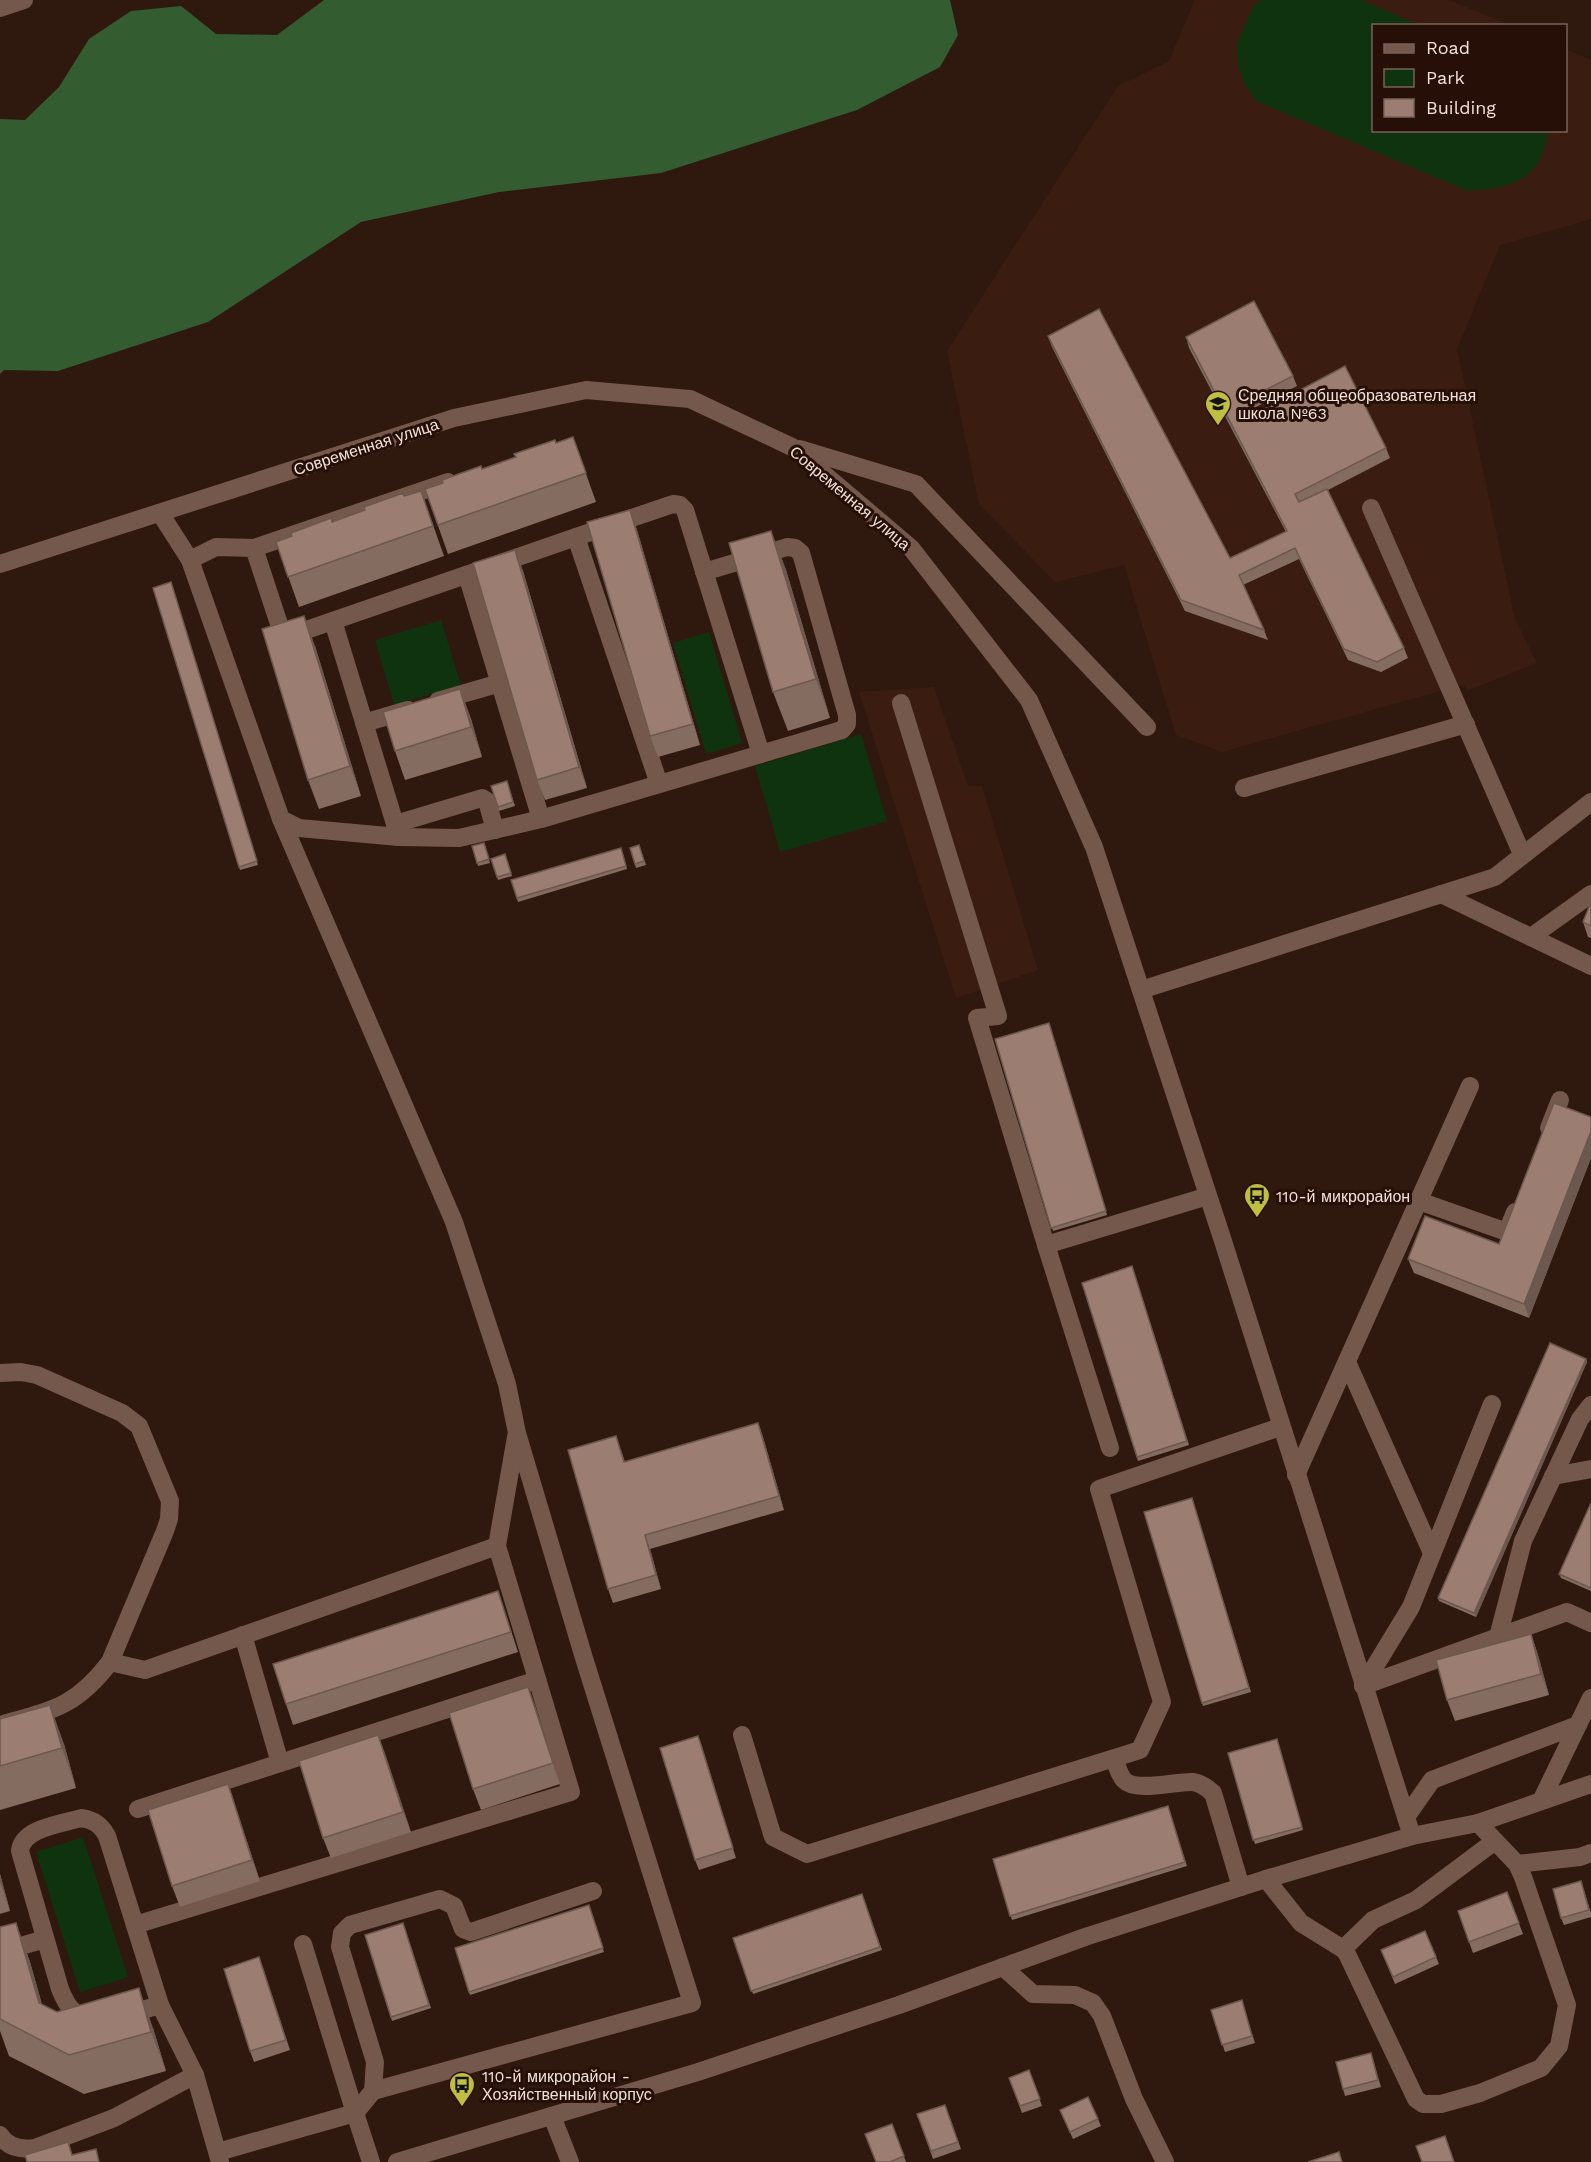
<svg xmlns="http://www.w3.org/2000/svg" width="1591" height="2162" font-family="'Work Sans',sans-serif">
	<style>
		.built { fill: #3a1d10 }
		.green { fill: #10330f }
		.forest { fill: #335d31 }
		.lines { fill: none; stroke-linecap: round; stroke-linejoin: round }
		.minor { stroke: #74584c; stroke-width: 18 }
		.wall { fill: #856c61 }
		.shaded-wall { fill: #6c584f }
		.building { fill: #9b7d71; stroke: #6c584f; stroke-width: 1.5 }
		.labels { text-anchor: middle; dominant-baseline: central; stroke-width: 6; stroke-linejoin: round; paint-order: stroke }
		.poi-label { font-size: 16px; fill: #f2e1da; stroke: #250f06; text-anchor: start }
		.street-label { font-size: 16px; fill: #f2e1da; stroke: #250f06 }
	</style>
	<rect width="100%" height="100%" fill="#2f180e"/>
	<g class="built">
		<polygon points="1195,0 1449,0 1510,25 1374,26 1374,130 1566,130 1566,49 1591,60 1591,219 1500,245 1457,349 1515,619 1537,663 1469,690 1462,685 1222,752 1176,735 1124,565 1055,582 979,504 947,351 1118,86 1169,61"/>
		<polygon points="934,687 968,786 982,786 1038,970 956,998 859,692"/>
	</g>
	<g class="green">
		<path d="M1262,0H1361L1419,25L1374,26V130L1548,131C1542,181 1512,188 1468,191L1256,101L1245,85L1238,65L1237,44L1253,6Z"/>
		<polygon points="441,620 461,685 394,705 375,640"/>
		<polygon points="709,632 742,743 706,754 673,643"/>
		<polygon points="861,734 887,821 780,852 755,766"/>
		<polygon points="83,1837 128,1977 80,1992 36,1852"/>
	</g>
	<polygon class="forest" points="324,0 950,0 958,35 940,67 857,110 661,173 499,192 361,222 208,322 58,371 4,370 0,374 0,119 25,120 59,87 89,39 131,11 181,6 216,34 277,35"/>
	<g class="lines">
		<g class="minor">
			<polyline points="0,8 24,0"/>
			<polyline points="800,449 916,484 1147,727"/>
			<polyline points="1371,508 1522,854"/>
			<polyline points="160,513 190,560 281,819 299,828 399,837 459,838 541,819 842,730 847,724 847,715 801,553 795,548 787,547 704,572"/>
			<polyline points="254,548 448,482"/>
			<polyline points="190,560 216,547 254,548 282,633 284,636 289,636 576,537"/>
			<polyline points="0,564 454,418 586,390 690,399 792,447 911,548 1029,700 1094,847 1223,1241 1412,1836"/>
			<polyline points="467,575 541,819"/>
			<polyline points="333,621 399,837"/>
			<polyline points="438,701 500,683"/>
			<polyline points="901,703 998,1016 977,1018 1046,1245"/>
			<polyline points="364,723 408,710"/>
			<polyline points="659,784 576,537 673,504 680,505 685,510 761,754"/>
			<polyline points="1244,788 1466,724"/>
			<polyline points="281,819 454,1222 507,1384 517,1433 584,1658 692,2003 373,2091"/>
			<polyline points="395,824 482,798 487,801 495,830"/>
			<polyline points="1441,894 1591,966"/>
			<polyline points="1531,937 1591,894"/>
			<polyline points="1141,990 1495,877 1591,802"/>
			<polyline points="1549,1128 1560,1100"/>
			<polyline points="1419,1201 1507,1232 1515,1212"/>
			<polyline points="1347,1362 1432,1553"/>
			<path d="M0,1373L21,1372L37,1375L122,1413L139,1426L170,1501L169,1519L165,1531L110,1662C76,1707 52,1710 0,1725"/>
			<polyline points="1110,1448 1046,1245 1208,1196"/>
			<polyline points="1296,1475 1470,1086"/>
			<polyline points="1553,1476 1591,1469"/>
			<polyline points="243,1635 280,1763"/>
			<polyline points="1498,1637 1523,1541 1580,1419 1591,1405"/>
			<polyline points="110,1662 145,1670 497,1546"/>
			<polyline points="1363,1686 1411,1607 1492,1404"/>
			<polyline points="1363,1686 1567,1612 1591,1623"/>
			<polyline points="742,1735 773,1837 807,1854 1140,1750 1162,1702 1099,1489 1280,1427"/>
			<path d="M1114,1759C1117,1765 1119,1775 1124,1780C1136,1793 1176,1781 1193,1782C1201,1783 1207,1788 1213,1793L1241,1887"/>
			<polyline points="1542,1799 1591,1698"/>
			<polyline points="138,1809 537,1680"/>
			<polyline points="1406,1817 1432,1780 1578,1725"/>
			<polyline points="1517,1864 1580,1857 1591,1853"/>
			<polyline points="1266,1879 1301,1923 1343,1949 1347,1954 1416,2099 1423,2104 1441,2104 1480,2093 1541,2068 1559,2046 1567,2005 1523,1877 1517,1864 1478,1823"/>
			<polyline points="135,1925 571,1792 497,1546 516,1437"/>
			<polyline points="1343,1949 1373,1920 1416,1900 1495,1841"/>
			<polyline points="0,1952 45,1939"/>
			<polyline points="1003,1967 1033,1994 1075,1995 1093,2003 1102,2016 1134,2099 1165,2162"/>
			<polyline points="125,2015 160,2005"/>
			<path d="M89,2020C73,2016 66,2004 60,1989L20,1851C22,1828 62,1824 81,1818C94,1820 101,1825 107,1836L160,2005L195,2075L220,2162"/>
			<polyline points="552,2116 570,2162"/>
			<path d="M0,2135C8,2148 21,2150 35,2148L114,2118L195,2075"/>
			<polyline points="218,2152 355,2113 303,1944"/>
			<polyline points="371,2162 355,2113 373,2091 375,2062 340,1947 342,1933 350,1925 440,1899 454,1906 463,1929 471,1932 593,1891"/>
			<polyline points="397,2162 698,2072 899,2005 1085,1937 1266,1879 1412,1836 1478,1823 1591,1784"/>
		</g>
	</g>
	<g class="wall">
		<polygon points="1048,336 1230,558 1286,532 1189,348 1186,337 1293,376 1297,386 1254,408 1257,413 1386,448 1390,458 1328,490 1404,648 1408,658 1381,672 1348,660 1299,559 1243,585 1264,630 1268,640 1185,611 1052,347"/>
		<polygon points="573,437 596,502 448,554 425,489"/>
		<polygon points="421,491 444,556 299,607 276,542"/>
		<polygon points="630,510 637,530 700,745 658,757 650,736"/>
		<polygon points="771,531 786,570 830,718 788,731 773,692"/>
		<polygon points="515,550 523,571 587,788 545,800 537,780"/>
		<polygon points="171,582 258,865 240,870 153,588"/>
		<polygon points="315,646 361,796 319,809 308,780"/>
		<polygon points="460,689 471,719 482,757 405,780 395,751"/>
		<polygon points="507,781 515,806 499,811 491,786"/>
		<polygon points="484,843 490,863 478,866 472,846"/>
		<polygon points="639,845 646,865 636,868 630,848"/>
		<polygon points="621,848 627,869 518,902 511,880"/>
		<polygon points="505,854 512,876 498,880 491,859"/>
		<polygon points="1591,902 1591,938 1588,937 1583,922"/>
		<polygon points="1049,1023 1107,1215 1053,1231 995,1039"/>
		<polygon points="1591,1117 1591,1158 1529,1318 1414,1273 1408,1259 1499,1244"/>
		<polygon points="1132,1266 1189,1445 1138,1461 1082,1283"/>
		<polygon points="1586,1359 1587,1362 1476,1617 1439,1601 1438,1598"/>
		<polygon points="758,1423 763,1437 784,1510 650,1549 661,1589 613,1603 608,1589 621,1450 625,1462"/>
		<polygon points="1192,1498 1251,1692 1203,1706 1144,1512"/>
		<polygon points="1591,1503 1591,1591 1561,1578 1559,1574"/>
		<polygon points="505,1612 518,1652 293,1725 286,1704"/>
		<polygon points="1531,1634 1538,1655 1549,1695 1455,1721 1447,1700"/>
		<polygon points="528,1687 560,1784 481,1810 473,1789"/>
		<polygon points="0,1719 64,1744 76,1788 0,1810"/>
		<polygon points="378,1735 411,1832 331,1858 323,1838"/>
		<polygon points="698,1736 736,1858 699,1870 695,1860"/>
		<polygon points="1277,1739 1303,1830 1255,1844 1228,1753"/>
		<polygon points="228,1784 260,1881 180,1907 172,1886"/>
		<polygon points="1168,1806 1187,1866 1012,1920 993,1859"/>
		<polygon points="0,1874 10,1911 0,1914"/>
		<polygon points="1581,1881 1591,1913 1591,1917 1564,1925 1561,1918"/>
		<polygon points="1507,1892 1523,1934 1473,1953 1458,1911"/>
		<polygon points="862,1894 882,1950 753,1994 733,1938"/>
		<polygon points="589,1905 604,1952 470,1995 455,1948"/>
		<polygon points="16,1923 30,1962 42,2005 57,2012 153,2028 166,2071 84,2094 9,2056 0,2031 0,1927"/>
		<polygon points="403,1923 431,2008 392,2021 365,1935"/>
		<polygon points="1381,1950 1436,1957 1439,1964 1395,1984"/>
		<polygon points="263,1968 290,2050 254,2062 250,2051"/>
		<polygon points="1244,2008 1255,2043 1225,2052 1211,2010"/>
		<polygon points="1371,2053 1381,2087 1345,2096 1343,2089"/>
		<polygon points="1029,2070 1042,2106 1022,2113 1009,2078"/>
		<polygon points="945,2105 961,2149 933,2159 917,2114"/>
		<polygon points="1060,2110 1098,2119 1101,2126 1073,2139"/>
		<polygon points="892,2124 906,2162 876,2162"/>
	</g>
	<g class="shaded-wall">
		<polygon points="630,510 637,530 700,745 693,724"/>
		<polygon points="771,531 786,570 830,718 816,679"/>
		<polygon points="515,550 523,571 587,788 579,767"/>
		<polygon points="304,616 315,646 361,796 350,766"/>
		<polygon points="460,689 471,719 482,757 471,727"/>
		<polygon points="1591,1131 1591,1158 1529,1318 1524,1304"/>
		<polygon points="1586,1359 1587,1362 1476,1617 1474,1613"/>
		<polygon points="758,1423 763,1437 784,1510 779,1496"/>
		<polygon points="645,1535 650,1549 661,1589 656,1575"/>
		<polygon points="1531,1634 1538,1655 1549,1695 1541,1674"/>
		<polygon points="528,1687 536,1708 560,1784 553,1763"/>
		<polygon points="50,1705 64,1744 76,1788 62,1748"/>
		<polygon points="378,1735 386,1756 411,1832 403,1812"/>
		<polygon points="698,1736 702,1746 736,1858 733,1848"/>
		<polygon points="228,1784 235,1805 260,1881 252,1860"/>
		<polygon points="0,1874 10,1911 0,1882"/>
		<polygon points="16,1923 30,1962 53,2043 39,2003"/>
		<polygon points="139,1988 153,2028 166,2071 151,2032"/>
	</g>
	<g class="building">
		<polygon points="1254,301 1293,376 1249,398 1257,413 1345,366 1386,448 1295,494 1299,502 1327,489 1404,648 1377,662 1344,649 1295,548 1239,575 1264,630 1181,600 1048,336 1099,309 1230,558 1287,531 1186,337"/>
		<polygon points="573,437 586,473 438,525 425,489 443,483 442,480 481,466 482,469 516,457 514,454 555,440 556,443"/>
		<polygon points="421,491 433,526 288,577 276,542 292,536 291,533 331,518 332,522 365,510 364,507 403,493 404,496"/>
		<polygon points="630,510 693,724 650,736 587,522"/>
		<polygon points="771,531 816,679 773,692 729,543"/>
		<polygon points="515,550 579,767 537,780 473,563"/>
		<polygon points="171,582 257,861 239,867 153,588"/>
		<polygon points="304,616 350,766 308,780 262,629"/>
		<polygon points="460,689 471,727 395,751 383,712"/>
		<polygon points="507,781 513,802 498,807 491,786"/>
		<polygon points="484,843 489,859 477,863 472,846"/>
		<polygon points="639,845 644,861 635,864 630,848"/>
		<polygon points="621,848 626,866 517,898 511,880"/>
		<polygon points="505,854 511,873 497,877 491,859"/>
		<polygon points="1591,902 1591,926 1583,922"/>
		<polygon points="1049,1023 1106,1211 1051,1228 995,1039"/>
		<polygon points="1554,1103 1591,1117 1591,1131 1524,1304 1408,1259 1425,1216 1499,1244"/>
		<polygon points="1132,1266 1187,1441 1137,1457 1082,1283"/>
		<polygon points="1550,1343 1586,1359 1474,1613 1438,1598"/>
		<polygon points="758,1423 779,1496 645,1535 656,1575 608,1589 568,1450 616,1436 624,1462"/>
		<polygon points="1192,1498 1249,1688 1202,1703 1144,1512"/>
		<polygon points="1591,1503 1591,1588 1559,1574"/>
		<polygon points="498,1591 511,1632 286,1704 273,1664"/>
		<polygon points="1531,1634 1541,1674 1447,1700 1436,1660"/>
		<polygon points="528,1687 553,1763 473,1789 449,1713"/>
		<polygon points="50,1705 62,1748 0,1766 0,1719"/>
		<polygon points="378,1735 403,1812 323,1838 299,1761"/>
		<polygon points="698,1736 733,1848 695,1860 660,1748"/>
		<polygon points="1277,1739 1302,1827 1253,1840 1228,1753"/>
		<polygon points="228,1784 252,1860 172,1886 148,1810"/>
		<polygon points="1168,1806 1185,1862 1010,1916 993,1859"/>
		<polygon points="1581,1881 1589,1910 1561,1918 1553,1889"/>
		<polygon points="1507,1892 1519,1923 1469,1942 1458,1911"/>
		<polygon points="862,1894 880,1947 751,1991 733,1938"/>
		<polygon points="589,1905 603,1948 469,1992 455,1948"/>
		<polygon points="16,1923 39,2003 57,2012 139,1988 151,2032 69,2055 0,2019 0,1927"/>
		<polygon points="403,1923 429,2005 391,2017 365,1935"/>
		<polygon points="1425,1931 1436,1957 1393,1977 1381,1950"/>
		<polygon points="259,1957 286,2040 250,2051 224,1969"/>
		<polygon points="1242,2000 1252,2036 1222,2045 1211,2010"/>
		<polygon points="1371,2053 1378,2080 1343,2089 1336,2062"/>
		<polygon points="1029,2070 1040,2099 1020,2106 1009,2078"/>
		<polygon points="1088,2097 1098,2119 1070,2132 1060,2110"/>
		<polygon points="945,2105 958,2142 931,2151 917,2114"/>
		<polygon points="892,2124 904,2156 890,2162 876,2162 865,2134"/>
		<polygon points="1445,2136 1454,2162 1422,2162 1416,2146"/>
		<polygon points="68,2142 72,2155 96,2149 99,2162 27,2162 25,2155"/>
		<polygon points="1339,2152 1342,2162 1308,2162"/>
	</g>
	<defs>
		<symbol id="school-pin" viewBox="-11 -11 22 30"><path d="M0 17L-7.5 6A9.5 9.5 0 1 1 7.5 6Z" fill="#bfbe41" stroke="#250f06"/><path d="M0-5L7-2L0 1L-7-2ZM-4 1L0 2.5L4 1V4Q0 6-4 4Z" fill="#111"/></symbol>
		<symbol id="bus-pin" viewBox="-11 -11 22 30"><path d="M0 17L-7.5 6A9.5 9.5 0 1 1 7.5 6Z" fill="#bfbe41" stroke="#250f06"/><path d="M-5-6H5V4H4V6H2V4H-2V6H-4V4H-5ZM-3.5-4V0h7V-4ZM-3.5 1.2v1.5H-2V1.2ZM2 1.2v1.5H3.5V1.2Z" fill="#111"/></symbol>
	</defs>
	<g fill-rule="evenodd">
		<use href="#school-pin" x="1203" y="389" width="30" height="40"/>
		<use href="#bus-pin" x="1242" y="1181" width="30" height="40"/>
		<use href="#bus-pin" x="447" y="2070" width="30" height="40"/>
	</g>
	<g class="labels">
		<g class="poi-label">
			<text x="1238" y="395">Средняя общеобразовательная<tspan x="1238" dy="18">школа №63</tspan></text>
			<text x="1276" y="1196">110-й микрорайон</text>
			<text x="482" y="2076">110-й микрорайон -<tspan x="482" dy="18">Хозяйственный корпус</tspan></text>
		</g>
		<g class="street-label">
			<text transform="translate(366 447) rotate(-18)">Современная улица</text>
			<text transform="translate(850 498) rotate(40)">Современная улица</text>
		</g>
	</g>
	<rect x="1372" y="24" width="195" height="108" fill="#250f06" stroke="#77635b" stroke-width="1.5"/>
	<rect x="1384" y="44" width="30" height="9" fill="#74584c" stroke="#77635b" stroke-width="1.5"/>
	<text x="1426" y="54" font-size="18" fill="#f2e1da">Road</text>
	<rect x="1384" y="69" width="30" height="18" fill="#10330f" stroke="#77635b" stroke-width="1.5"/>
	<text x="1426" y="84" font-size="18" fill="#f2e1da">Park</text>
	<rect x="1384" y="99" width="30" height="18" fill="#9b7d71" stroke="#77635b" stroke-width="1.5"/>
	<text x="1426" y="114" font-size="18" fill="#f2e1da">Building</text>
</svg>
